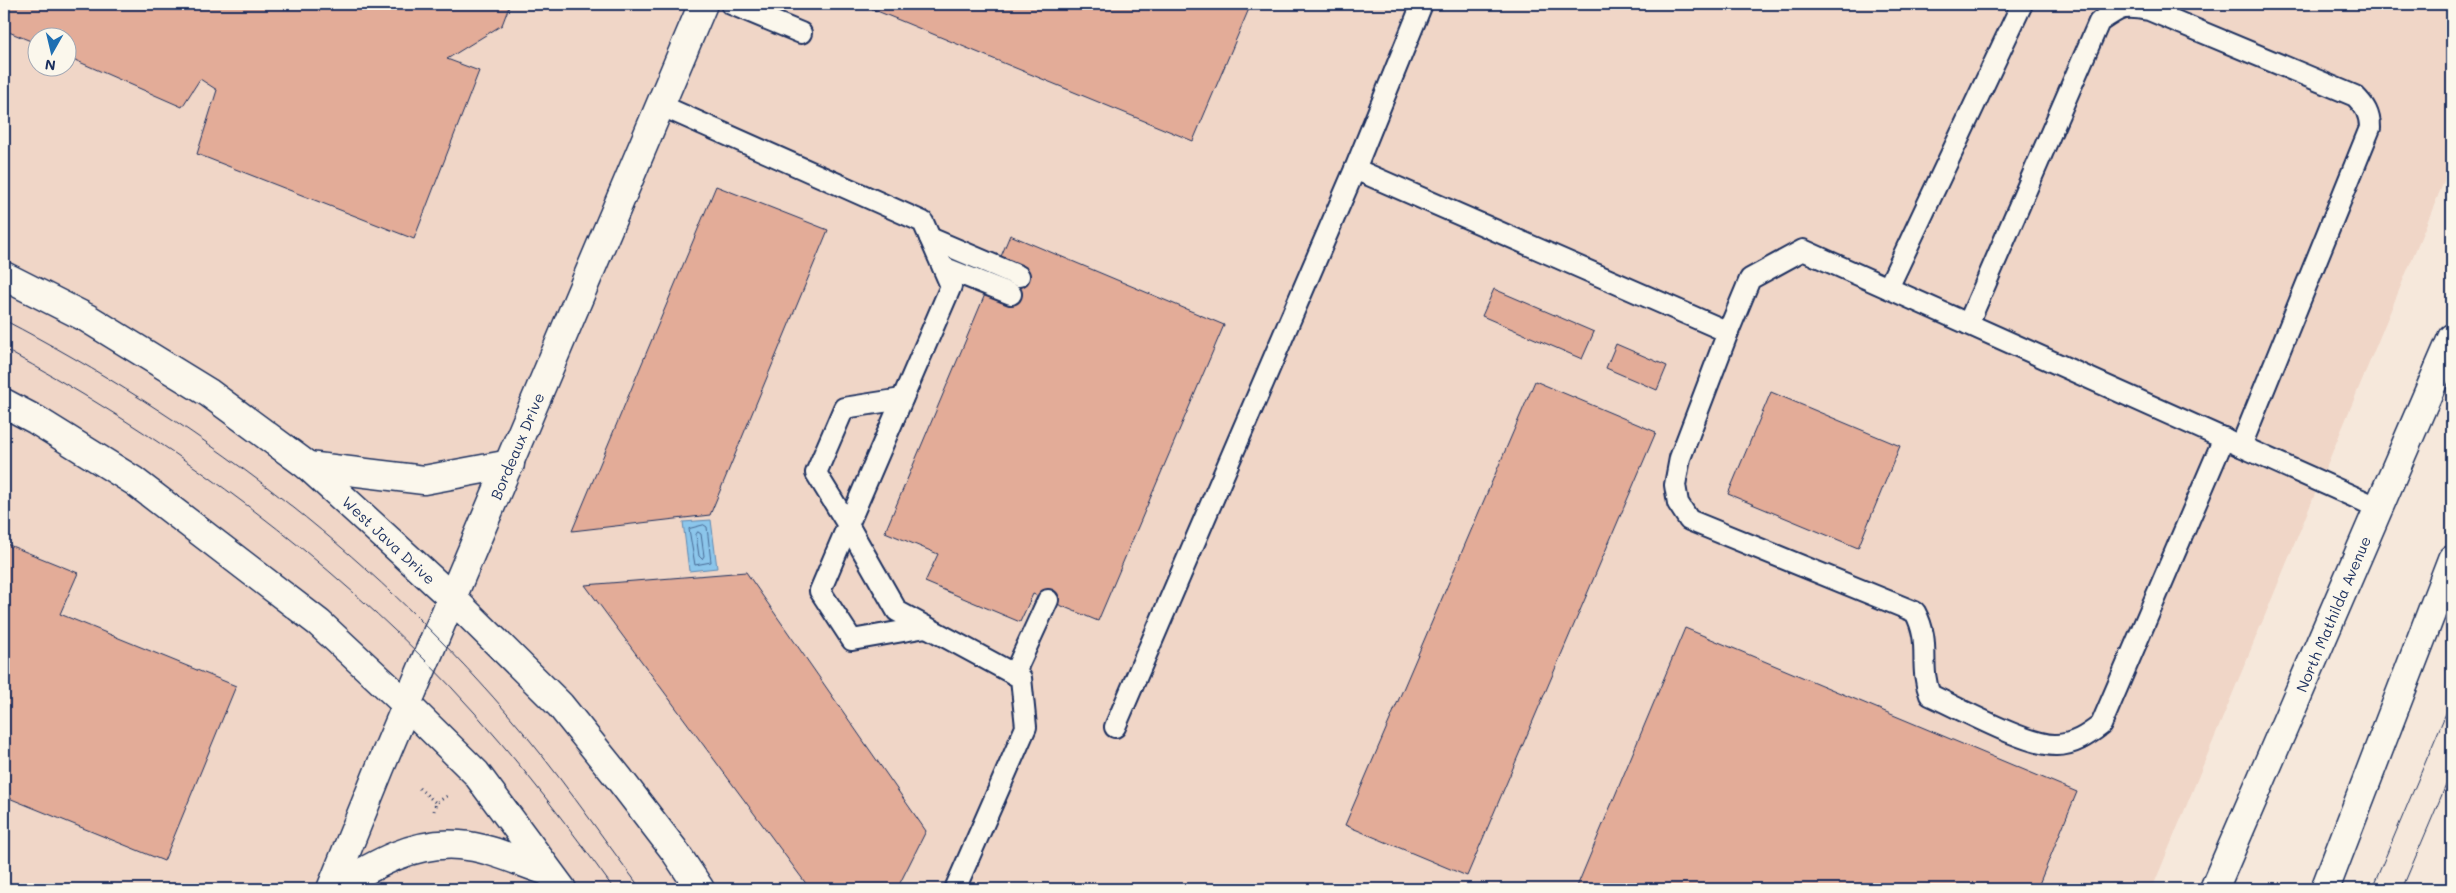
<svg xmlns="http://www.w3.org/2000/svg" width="2456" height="893" font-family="Mali,sans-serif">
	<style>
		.built { fill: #f0d6c7; fill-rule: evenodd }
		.water { fill: #8cc6eb; stroke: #5f8ab3 }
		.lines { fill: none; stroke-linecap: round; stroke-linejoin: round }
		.shore { stroke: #486b96; stroke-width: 1 }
		.building { fill: #e3ac98; stroke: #1b2f5e }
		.service-casing { stroke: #1b2f5e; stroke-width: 24 }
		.tertiary-casing { stroke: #1b2f5e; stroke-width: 31 }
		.secondary-casing { stroke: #1b2f5e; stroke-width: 31 }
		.primary-casing { stroke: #1b2f5e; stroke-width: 31 }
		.path { stroke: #1b2f5e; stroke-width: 3; stroke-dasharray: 1 4; stroke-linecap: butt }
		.service { stroke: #fbf7ec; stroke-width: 20 }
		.tertiary { stroke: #fbf7ec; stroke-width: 28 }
		.secondary { stroke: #fbf7ec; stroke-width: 28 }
		.primary { stroke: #fbf7ec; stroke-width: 28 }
		.tram { stroke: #1b2f5e; stroke-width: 1 }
		.labels { text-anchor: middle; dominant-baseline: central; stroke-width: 4.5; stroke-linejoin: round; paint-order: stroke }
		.street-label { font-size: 15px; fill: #1b2f5e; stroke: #fbf7ec }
	</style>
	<rect width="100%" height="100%" fill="#f6e8db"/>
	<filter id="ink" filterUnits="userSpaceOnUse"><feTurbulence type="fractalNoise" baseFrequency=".02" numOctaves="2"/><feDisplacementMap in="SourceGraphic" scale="10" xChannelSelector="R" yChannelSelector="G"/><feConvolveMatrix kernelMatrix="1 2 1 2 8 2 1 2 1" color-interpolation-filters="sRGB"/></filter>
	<g filter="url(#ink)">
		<path class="built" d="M4,4H2452V162L2152,889H4ZM38,38H68V68H38Z"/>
		<polygon class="water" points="711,520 717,568 689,571 683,522"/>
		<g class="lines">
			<g class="shore">
				<polygon points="704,525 707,527 711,562 695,565 689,529"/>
				<polygon points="698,532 701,534 704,556 702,559 699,556 696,535"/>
			</g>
		</g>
		<g class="building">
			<polygon points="4,4 510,4 502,25 447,59 479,71 414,239 197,154 217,90 200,79 182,107 68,57 68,38 38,38 38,44 4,30"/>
			<polygon points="860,4 1251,4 1193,141"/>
			<polygon points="716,186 828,230 710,515 572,531"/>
			<polygon points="1010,235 1224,325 1098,621 1033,594 1020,622 925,582 938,554 885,532"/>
			<polygon points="1494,289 1594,332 1582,359 1482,316"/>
			<polygon points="1616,344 1667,366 1657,390 1606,368"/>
			<polygon points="1535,381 1656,432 1467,876 1345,825"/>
			<polygon points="1771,392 1900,446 1858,548 1728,494"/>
			<polygon points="4,543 78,573 60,614 236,686 164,861 4,796"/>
			<polygon points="746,572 926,831 897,889 810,889 585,585"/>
			<polygon points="1685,628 2077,792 2037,889 1576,889"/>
		</g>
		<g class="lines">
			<defs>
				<g id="service">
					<polyline points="731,4 801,33"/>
					<polyline points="660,105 923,222 951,286 848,525 897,611 1021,678 1026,727 955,889"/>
					<polyline points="1355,169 1422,4"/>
					<polyline points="930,238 1019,276"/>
					<polyline points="943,267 1011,294"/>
					<polyline points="1888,288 2022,4"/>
					<path d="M1968,324L2099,22C2121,7 2123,5 2149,10L2355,96C2365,106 2370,114 2370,128L2241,446"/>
					<path d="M1728,332L1680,458L1675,485L1678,503L1689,520L1915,612C1932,644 1918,664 1930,695C1959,708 2028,746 2056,745C2074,745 2088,735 2101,725L2224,438"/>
					<polyline points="902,399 844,408 816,473 848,525 820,591 852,640 926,627"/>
					<polyline points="1014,674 1048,600"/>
					<polyline points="1115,727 1355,169 1728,332 1750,279 1803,250 2379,508"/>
				</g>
				<polyline id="tertiary" points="331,889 380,768 703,4"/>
				<g id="secondary">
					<polyline points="4,276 87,318 209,393 308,466 453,599 560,705 618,777 674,850 700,889"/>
					<polyline points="4,403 36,420 134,481 319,623 407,705 476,773 562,889"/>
					<polyline points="308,466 424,480 510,464"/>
					<path d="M334,889C372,866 412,841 459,845C489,847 519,862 547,871"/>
				</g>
				<g id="primary">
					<polyline points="2214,889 2452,338"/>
					<polyline points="2325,889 2452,559"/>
				</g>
			</defs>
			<use href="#service" class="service-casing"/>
			<use href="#tertiary" class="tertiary-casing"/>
			<use href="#secondary" class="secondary-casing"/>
			<use href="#primary" class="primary-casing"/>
			<g class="path">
				<polyline points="419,788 436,803"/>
				<polyline points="434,811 436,803 447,796"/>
			</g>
			<use href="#service" class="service"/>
			<use href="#tertiary" class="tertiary"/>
			<use href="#secondary" class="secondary"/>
			<use href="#primary" class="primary"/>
			<g class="tram">
				<path d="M4,320C193,418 368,551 507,713C555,768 597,830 641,889"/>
				<path d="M4,349C158,433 300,535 425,660C495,730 556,809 614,889"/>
				<polyline points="2372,889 2452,699"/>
				<polyline points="2402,889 2452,771"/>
			</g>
		</g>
	</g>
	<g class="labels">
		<g class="street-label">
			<text transform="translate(517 446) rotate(-67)">Bordeaux Drive</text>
			<text transform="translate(389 540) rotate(43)">West Java Drive</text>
			<text transform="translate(2333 614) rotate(-67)">North Mathilda Avenue</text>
		</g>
	</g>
	<rect width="2456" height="893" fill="none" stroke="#fbf7ec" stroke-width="20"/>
	<rect x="10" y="10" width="2436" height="873" fill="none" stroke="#1b2f5e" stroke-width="2" filter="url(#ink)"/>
	<g transform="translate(52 52) rotate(188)"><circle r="24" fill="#fbf7ec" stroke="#a1a7b3"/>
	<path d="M0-4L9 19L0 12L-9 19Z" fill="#1f6fb2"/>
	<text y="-8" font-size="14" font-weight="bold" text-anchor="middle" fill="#1b2f5e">N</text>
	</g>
</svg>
